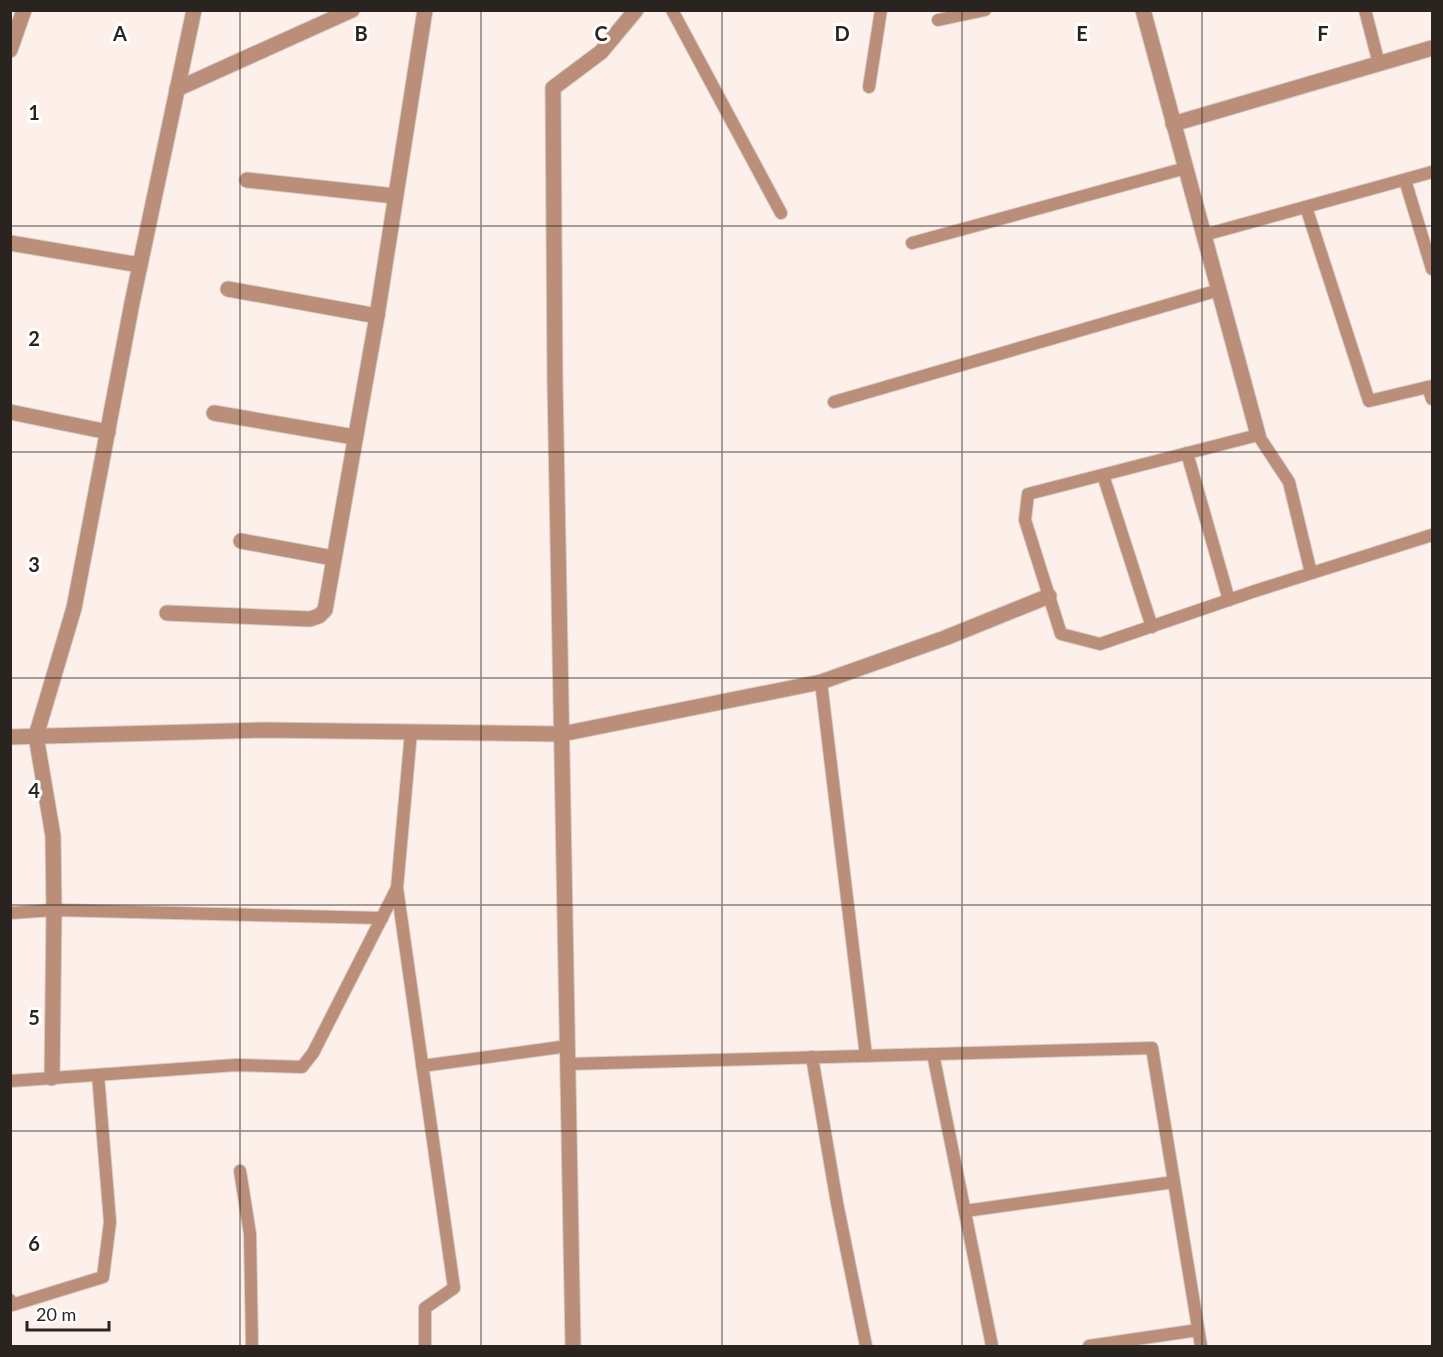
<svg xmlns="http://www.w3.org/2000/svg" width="1443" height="1357" font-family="Lato,sans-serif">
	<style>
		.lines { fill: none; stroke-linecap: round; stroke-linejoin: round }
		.service-casing { stroke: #d7cbc6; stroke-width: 14 }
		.minor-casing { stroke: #d7cbc6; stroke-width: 17 }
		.service { stroke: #ba8e78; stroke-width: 12 }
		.minor { stroke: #ba8e78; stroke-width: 15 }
		.grid { fill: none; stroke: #2a2421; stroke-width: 1.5; stroke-opacity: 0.55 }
		.grid-label { font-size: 20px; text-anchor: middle; font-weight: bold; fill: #2a2421; stroke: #fff; stroke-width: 6; stroke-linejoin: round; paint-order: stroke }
	</style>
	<rect width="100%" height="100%" fill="#fdf0ea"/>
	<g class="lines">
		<defs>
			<g id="service">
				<polyline points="672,10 781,213"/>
				<polyline points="1365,10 1379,64"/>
				<polyline points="938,20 985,10"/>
				<polyline points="869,87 881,10"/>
				<polyline points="1405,180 1432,269"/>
				<polyline points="1306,207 1369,401 1432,386"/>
				<polyline points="1204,235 1432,172"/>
				<polyline points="912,243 1186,168"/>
				<polyline points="1428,387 1432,399"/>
				<polyline points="834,402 1219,290"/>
				<polyline points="1187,453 1229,600"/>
				<polyline points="1103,475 1152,627"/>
				<polyline points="1311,573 1289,482 1258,435 1028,494 1025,520 1061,634 1100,644 1255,591 1432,535"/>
				<polyline points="821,682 866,1056"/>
				<polyline points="397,888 454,1288 425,1308 425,1346"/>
				<polyline points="10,913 54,910 382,918"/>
				<polyline points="933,1054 992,1346"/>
				<polyline points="812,1057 837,1203 866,1346"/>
				<polyline points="568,1064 1152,1048 1201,1346"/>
				<polyline points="422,1066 568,1046"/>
				<polyline points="10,1081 236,1065 302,1067 313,1053 397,888 411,732"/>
				<polyline points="240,1171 250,1234 252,1346"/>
				<polyline points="965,1211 1174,1182"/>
				<polyline points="10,1300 12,1305 103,1277 110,1222 98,1075"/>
				<polyline points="1089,1346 1198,1330"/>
			</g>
			<g id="minor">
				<polyline points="1143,10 1258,435"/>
				<polyline points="10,50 24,10"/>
				<polyline points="177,89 352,10"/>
				<polyline points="1173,124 1432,48"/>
				<polyline points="247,180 395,196"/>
				<polyline points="10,243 140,265"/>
				<polyline points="228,289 377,316"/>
				<polyline points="10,412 108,432"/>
				<polyline points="214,413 354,437"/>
				<polyline points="241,541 333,558"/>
				<polyline points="167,613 310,619 319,616 325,610 377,316 425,10"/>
				<polyline points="10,737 264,730 562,734 821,682 945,638 1049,596"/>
				<polyline points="52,1078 54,910 53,836 36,736 74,608 132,303 194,10"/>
				<polyline points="573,1346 555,382 553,88 601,52 636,10"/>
			</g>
		</defs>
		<use href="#service" class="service-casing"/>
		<use href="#minor" class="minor-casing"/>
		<use href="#service" class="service"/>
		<use href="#minor" class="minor"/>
	</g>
	<path class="grid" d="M240,10V1346M481,10V1346M722,10V1346M962,10V1346M1202,10V1346M10,226H1432M10,452H1432M10,678H1432M10,905H1432M10,1131H1432"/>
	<g class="grid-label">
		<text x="120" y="41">A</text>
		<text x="361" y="41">B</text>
		<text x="601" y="41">C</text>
		<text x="842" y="41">D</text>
		<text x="1082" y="41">E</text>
		<text x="1323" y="41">F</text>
		<text x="34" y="120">1</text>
		<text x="34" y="346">2</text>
		<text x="34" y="572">3</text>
		<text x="34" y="798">4</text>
		<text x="34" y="1025">5</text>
		<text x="34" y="1251">6</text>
	</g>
	<rect width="1443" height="1357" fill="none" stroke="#2a2421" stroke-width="24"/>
	<path d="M27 1321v9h82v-9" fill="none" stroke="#2a2421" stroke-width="3"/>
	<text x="36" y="1321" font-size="18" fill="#2a2421" stroke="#ffffff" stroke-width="4.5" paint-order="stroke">20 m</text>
</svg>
